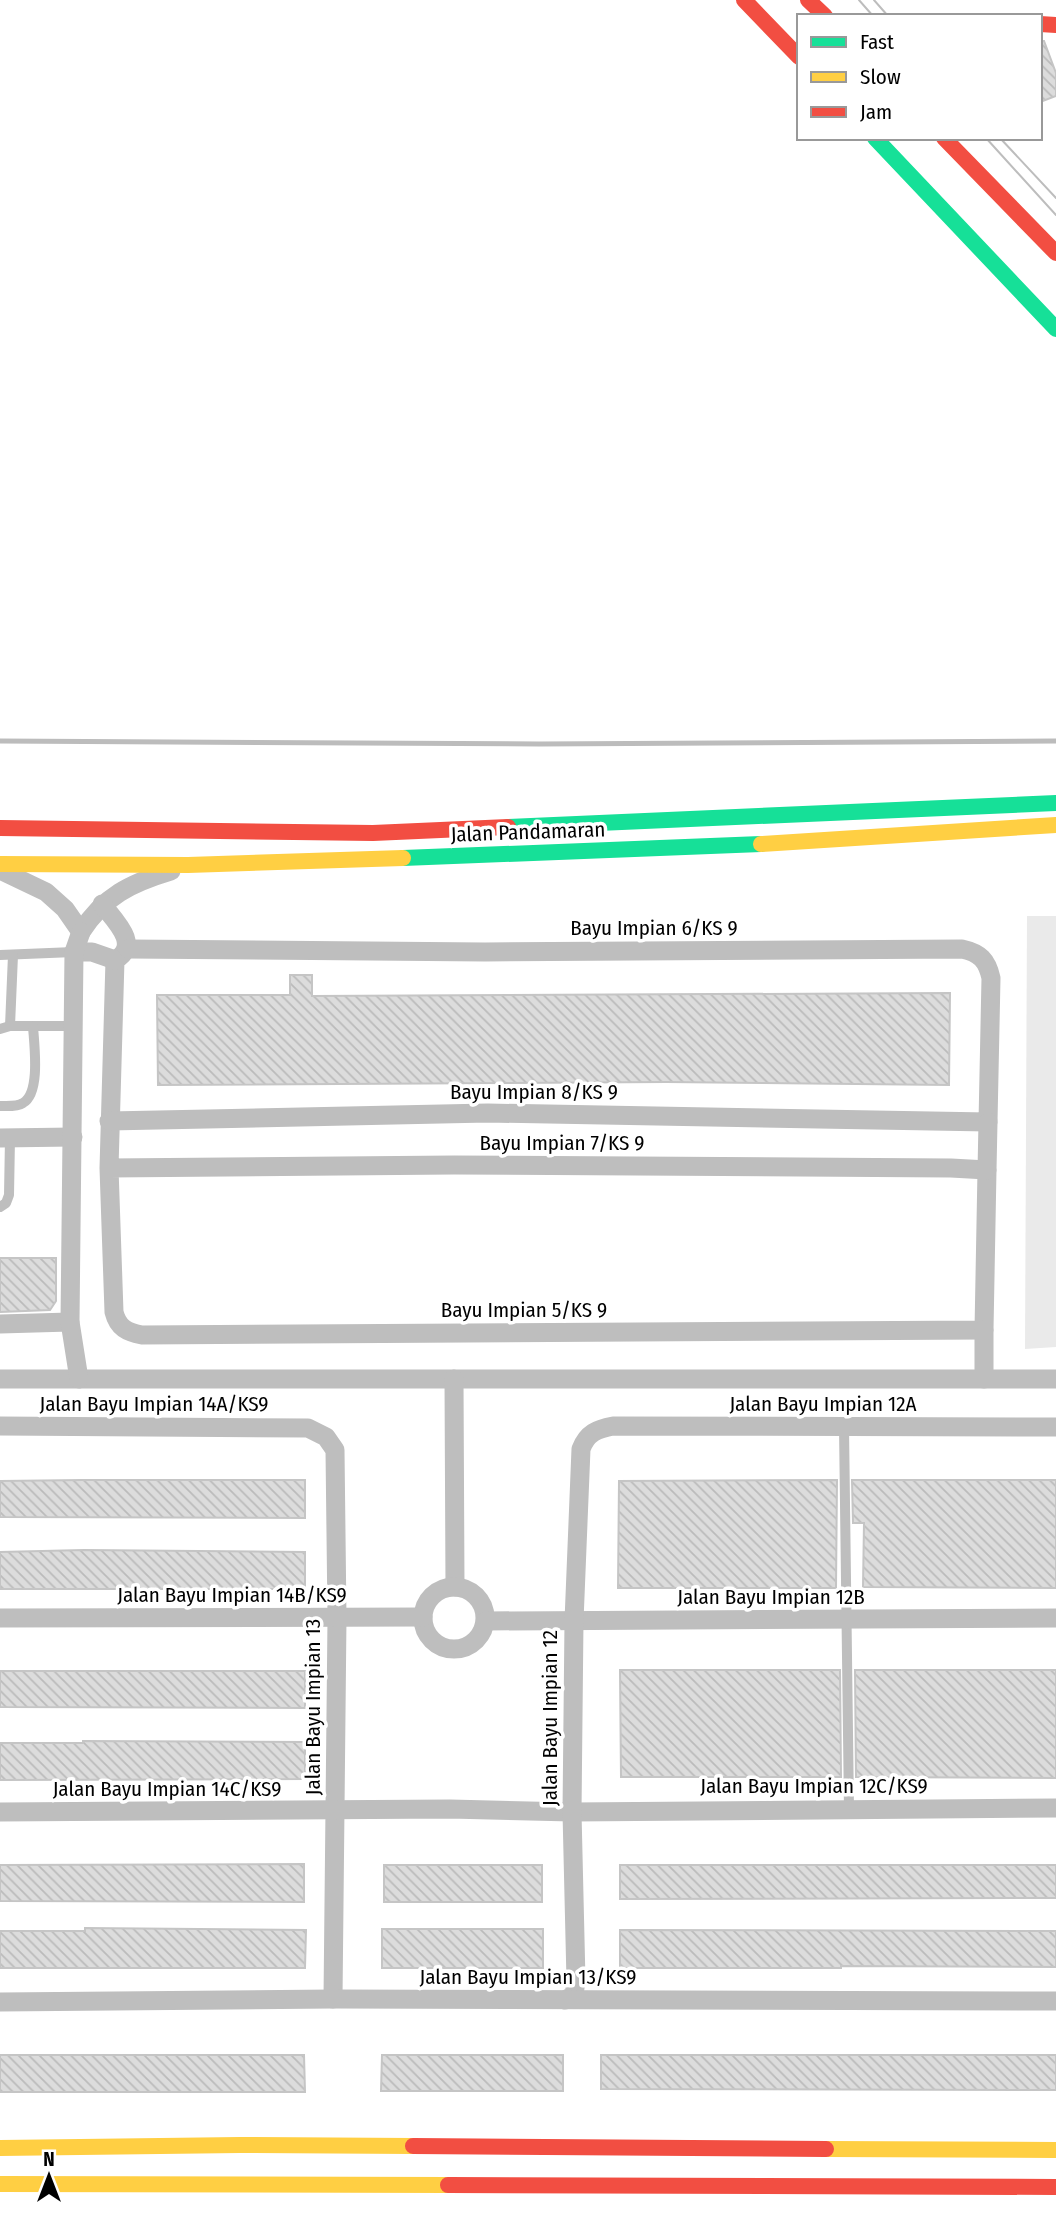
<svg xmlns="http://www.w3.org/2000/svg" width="1056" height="2225" font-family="'Fira Sans Condensed',sans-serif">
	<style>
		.green { fill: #eaeaea }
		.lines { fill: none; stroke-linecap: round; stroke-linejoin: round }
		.stream { stroke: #bcbcbc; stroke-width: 5 }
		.building { fill: url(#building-back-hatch); stroke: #c5c5c5; stroke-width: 2 }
		.lane { stroke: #bebebe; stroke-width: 10 }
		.street { stroke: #bebebe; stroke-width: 19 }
		.fast { stroke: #16e098; stroke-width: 16 }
		.slow { stroke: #ffcf43; stroke-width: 16 }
		.jam { stroke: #f24e42; stroke-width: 16 }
		.tram { stroke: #bdbdbd; stroke-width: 2 }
		.labels { text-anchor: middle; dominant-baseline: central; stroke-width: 7; stroke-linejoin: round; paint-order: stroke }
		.street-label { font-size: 21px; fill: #000; stroke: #fff }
	</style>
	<defs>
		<pattern id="building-back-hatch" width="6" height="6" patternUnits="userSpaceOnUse" patternTransform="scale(1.75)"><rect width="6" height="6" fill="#dcdcdc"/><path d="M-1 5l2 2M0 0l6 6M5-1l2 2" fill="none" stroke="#bbb"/></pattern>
	</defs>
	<rect width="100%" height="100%" fill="#fff"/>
	<polygon class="green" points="1027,916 1056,916 1056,1347 1025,1349"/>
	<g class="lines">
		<polyline class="stream" points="0,741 539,744 1056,741"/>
	</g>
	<g class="building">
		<polygon points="1040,41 1044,41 1056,73 1056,96 1040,102"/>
		<polygon points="290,975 312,975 312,996 950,993 949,1085 666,1082 158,1085 157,995 290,995"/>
		<polygon points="0,1258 56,1258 56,1301 50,1310 0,1312"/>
		<polygon points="83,1480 305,1480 305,1518 0,1517 0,1481"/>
		<polygon points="837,1480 836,1588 618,1588 619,1481"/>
		<polygon points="852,1480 1056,1480 1056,1588 863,1587 864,1523 853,1523"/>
		<polygon points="84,1550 305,1552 305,1589 0,1589 0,1552"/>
		<polygon points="620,1670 840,1670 841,1777 621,1777"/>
		<polygon points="855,1670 1056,1670 1056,1778 856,1777"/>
		<polygon points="0,1671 305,1671 305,1708 0,1707"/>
		<polygon points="83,1741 305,1742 305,1779 0,1780 0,1743 83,1743"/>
		<polygon points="304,1864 304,1902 0,1901 0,1865"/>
		<rect x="384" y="1865" width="158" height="37"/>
		<polygon points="620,1865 1056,1865 1056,1898 620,1899"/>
		<polygon points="85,1928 306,1930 305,1968 0,1968 0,1931 85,1931"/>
		<rect x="382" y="1929" width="161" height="39"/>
		<polygon points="620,1930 1056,1931 1056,1967 841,1966 841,1968 620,1968"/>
		<polygon points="0,2055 304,2055 305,2092 0,2092"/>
		<polygon points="382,2055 563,2055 563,2091 381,2091"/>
		<polygon points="601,2055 1056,2055 1056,2090 601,2089"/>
	</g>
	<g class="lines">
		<g class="lane">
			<polyline points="0,955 74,952"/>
			<polyline points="10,1026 13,955"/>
			<polyline points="0,1029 10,1026 74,1026"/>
			<path d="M0,1106C7,1106 17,1107 23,1103C41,1093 34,1044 33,1026"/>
			<polyline points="0,1207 6,1203 9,1195 10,1138"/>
			<polyline points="844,1427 849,1809"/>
		</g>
		<g class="street">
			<path d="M0,870L46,892L65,909L81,932C104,896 131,883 171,871"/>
			<path d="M102,904C114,920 142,945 115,960L109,1168L114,1312C118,1328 127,1332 142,1335L984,1330L987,1170L951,1168L454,1165L109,1168"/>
			<polyline points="74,952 92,952 115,960"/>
			<path d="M109,1121L488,1113L988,1122L991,978C987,960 980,953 962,949L485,952L128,949"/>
			<polyline points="0,1138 73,1137"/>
			<polyline points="987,1170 988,1122"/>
			<polyline points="0,1324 70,1322"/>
			<polyline points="984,1330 984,1379"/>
			<polyline points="0,1379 1056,1379"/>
			<polyline points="79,1379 70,1322 74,952 81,932"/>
			<polyline points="454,1379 455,1587"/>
			<polyline points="0,1426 308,1428 326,1437 335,1450 337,1618 333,1999"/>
			<circle cx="454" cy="1618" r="31"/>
			<polyline points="0,1618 423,1617"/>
			<polyline points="486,1621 1056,1618"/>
			<polyline points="0,1812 450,1809 572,1812 1056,1808"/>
			<path d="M565,2000L574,1995L576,1981L572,1812L574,1621L581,1449C587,1433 597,1429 613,1426L1056,1427"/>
			<polyline points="0,2002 333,1999 1056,2001"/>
		</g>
		<g class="fast">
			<polyline points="875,138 1056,329"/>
			<polyline points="508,827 1056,803"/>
			<polyline points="403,858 761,844"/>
		</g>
		<g class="slow">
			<polyline points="761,844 1056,825"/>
			<polyline points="0,864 188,865 403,858"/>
			<polyline points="0,2148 240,2145 413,2146"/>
			<polyline points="826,2149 1056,2150"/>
			<polyline points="0,2184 448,2185"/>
		</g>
		<g class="jam">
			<polyline points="744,0 799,57"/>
			<polyline points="808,0 825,16"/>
			<polyline points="1040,24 1056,25"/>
			<polyline points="944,138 1056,253"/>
			<polyline points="0,828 373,833 508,827"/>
			<polyline points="413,2146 826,2149"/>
			<polyline points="448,2185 1056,2187"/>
		</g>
		<g class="tram">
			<polyline points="859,0 873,16"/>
			<polyline points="874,0 888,16"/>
			<polyline points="986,138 1056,215"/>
			<polyline points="1000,138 1056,198"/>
		</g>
	</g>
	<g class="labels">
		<g class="street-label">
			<text transform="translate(528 832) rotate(-2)">Jalan Pandamaran</text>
			<text x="654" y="928">Bayu Impian 6/KS 9</text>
			<text x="534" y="1092">Bayu Impian 8/KS 9</text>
			<text x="562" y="1143">Bayu Impian 7/KS 9</text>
			<text x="524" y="1310">Bayu Impian 5/KS 9</text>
			<text x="154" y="1404">Jalan Bayu Impian 14A/KS9</text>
			<text x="823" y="1404">Jalan Bayu Impian 12A</text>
			<text x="232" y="1595">Jalan Bayu Impian 14B/KS9</text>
			<text x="771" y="1597">Jalan Bayu Impian 12B</text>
			<text transform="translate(313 1707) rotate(-90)">Jalan Bayu Impian 13</text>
			<text transform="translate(550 1718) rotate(-90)">Jalan Bayu Impian 12</text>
			<text x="814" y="1786">Jalan Bayu Impian 12C/KS9</text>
			<text x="167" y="1789">Jalan Bayu Impian 14C/KS9</text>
			<text x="528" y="1977">Jalan Bayu Impian 13/KS9</text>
		</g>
	</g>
	<rect x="797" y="14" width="245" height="126" fill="#ffffff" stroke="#999999" stroke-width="2"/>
	<rect x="811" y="37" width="35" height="10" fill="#16e098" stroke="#999999" stroke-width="2"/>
	<text x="860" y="49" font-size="21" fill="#000000">Fast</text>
	<rect x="811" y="72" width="35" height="10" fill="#ffcf43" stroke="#999999" stroke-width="2"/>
	<text x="860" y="84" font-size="21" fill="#000000">Slow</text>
	<rect x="811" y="107" width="35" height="10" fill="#f24e42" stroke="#999999" stroke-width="2"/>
	<text x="860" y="119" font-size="21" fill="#000000">Jam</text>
	<g transform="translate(49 2176)" stroke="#ffffff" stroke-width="5" paint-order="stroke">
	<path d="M0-5L12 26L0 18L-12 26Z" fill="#000000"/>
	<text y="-10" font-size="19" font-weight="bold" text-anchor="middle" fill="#000000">N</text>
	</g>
</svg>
